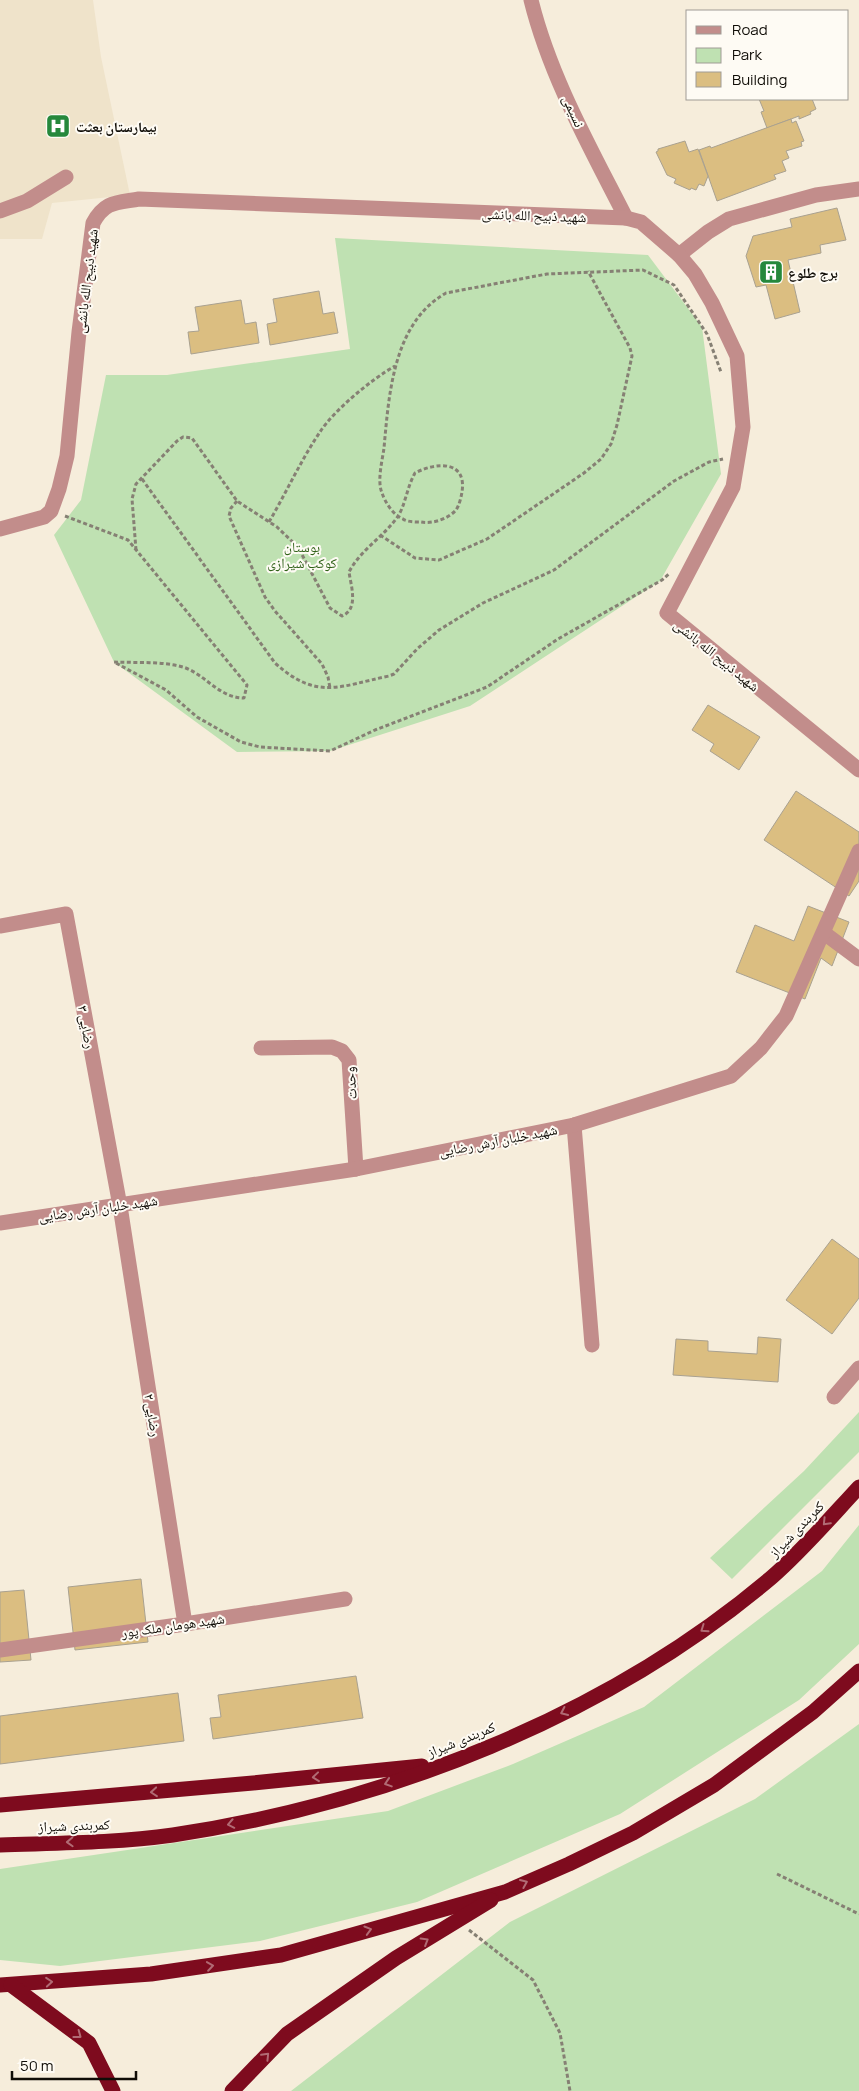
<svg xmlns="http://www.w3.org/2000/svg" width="859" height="2091" font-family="Manrope,'Noto Naskh Arabic',sans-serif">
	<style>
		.built { fill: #efe3ca }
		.green { fill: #bfe1b2 }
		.building { fill: #dbbe81; stroke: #a9a190 }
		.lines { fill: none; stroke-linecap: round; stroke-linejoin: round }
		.path { stroke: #868074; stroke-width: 3; stroke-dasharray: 4 2.5; stroke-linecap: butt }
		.minor { stroke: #c28d8b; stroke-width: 15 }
		.highway { stroke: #7e0b1e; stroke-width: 15 }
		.oneway { stroke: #b16b74 }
		.labels { text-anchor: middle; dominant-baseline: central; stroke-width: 4; stroke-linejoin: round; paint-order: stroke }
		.street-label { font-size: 14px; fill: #100d07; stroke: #fefbf4 }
		.poi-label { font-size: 14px; font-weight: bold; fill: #100d07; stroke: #fefbf4; text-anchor: start }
		.park-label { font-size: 14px; fill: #306118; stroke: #fefbf4 }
	</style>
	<rect width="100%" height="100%" fill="#f6eddb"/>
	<polygon class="built" points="0,0 93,0 101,57 130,195 52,203 42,239 0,239"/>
	<g class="green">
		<polygon points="335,238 648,255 702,327 721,474 660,581 470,706 330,751 237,752 114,662 54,535 81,500 106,375 167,375 350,349"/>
		<polygon points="859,1412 859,1452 732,1579 710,1558 804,1471"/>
		<polygon points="859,1525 859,1644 799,1700 620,1814 417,1902 260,1941 60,1966 0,1960 0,1869 388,1811 513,1764 644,1707 822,1571"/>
		<polygon points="859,1724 859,2091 291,2091 510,1922 755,1799"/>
	</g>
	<g class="building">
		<polygon points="759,99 812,99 816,109 810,112 811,114 799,119 799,116 767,128 761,112 764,111"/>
		<polygon points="791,119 792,123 796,121 804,141 801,142 802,146 786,151 789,158 782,161 786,171 774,175 776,179 717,201 699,150 710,146 711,148"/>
		<polygon points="685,141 689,152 698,149 708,176 704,186 699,184 696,190 691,188 690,190 674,183 676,179 667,175 656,152 658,151 658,149"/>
		<polygon points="837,208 846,240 820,245 821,253 788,260 800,312 775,319 766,285 756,287 746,256 753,236 792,227 790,219"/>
		<polygon points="319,291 323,314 334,312 338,333 270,345 267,324 277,322 273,299"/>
		<polygon points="241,300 245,324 256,322 259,343 191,354 188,332 199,331 195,307"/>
		<polygon points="708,705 760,737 739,770 710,751 714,744 692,730"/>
		<polygon points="796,791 859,832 859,881 849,896 764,840"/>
		<polygon points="808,906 849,922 832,966 821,958 805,999 736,972 755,925 794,941"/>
		<polygon points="832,1239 859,1259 859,1298 832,1334 786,1300"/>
		<polygon points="758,1337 781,1339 778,1382 673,1375 676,1339 708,1341 708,1351 757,1354"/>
		<polygon points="141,1579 148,1642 75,1650 68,1587"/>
		<polygon points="24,1590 31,1660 0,1662 0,1592"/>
		<polygon points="356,1676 363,1718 213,1739 210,1718 221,1717 218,1695"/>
		<polygon points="178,1693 184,1741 0,1764 0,1716"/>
	</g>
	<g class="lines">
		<g class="path">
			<path d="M142,479L275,663C317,701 340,686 389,676L394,674L417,649L439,630L483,603L554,570L674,481L709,462L723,459"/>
			<polyline points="237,501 231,508 229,516 265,597 275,611 322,664 328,677 330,688"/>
			<path d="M65,516L128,540L247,685L244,698C219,698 205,674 183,667C161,661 136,663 114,662L166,690L197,717L241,742L260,747L330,751L375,730L487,687L558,639L662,580L670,573"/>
			<path d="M269,522C286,493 301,460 320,432C334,410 372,379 395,366"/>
			<polyline points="380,535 415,558 439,560 487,539 584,473 601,459 611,444 617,425 632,356 630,348 588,271"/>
			<path d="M136,550L132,499L136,484L177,441L183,437L192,438L237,501L277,527L298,547L330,608L342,616C359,609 351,586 349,572C361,549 385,536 398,516C405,506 407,487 415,473C436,462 467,460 462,492C461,498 459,506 456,510C448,519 433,524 421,522C416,522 407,522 403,519C393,515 385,502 382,493C377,481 382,462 384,448C389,394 393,323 446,293L547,274L643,270L674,285L707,334L721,372"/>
			<polyline points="777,1874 859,1914"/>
			<polyline points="469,1930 533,1980 560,2033 570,2091"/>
		</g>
		<g class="minor">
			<path d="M531,0C550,77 591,149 626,218"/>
			<polyline points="0,211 27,201 66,177"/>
			<polyline points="679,255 708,232 729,219 816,195 859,189"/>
			<path d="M0,529L44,517L51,511L59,489L67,456L79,332L93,223C105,201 116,203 139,199L626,218L641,222L679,255L695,274L712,303L737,356L743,427L733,487L667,613L859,770"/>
			<polyline points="0,926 66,914 120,1206 185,1624"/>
			<polyline points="824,933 859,959"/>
			<polyline points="261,1048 332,1047 342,1051 349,1060 356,1169"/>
			<polyline points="574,1125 592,1345"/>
			<polyline points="0,1223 356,1169 574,1125 731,1076 761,1048 786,1016 859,851"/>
			<polyline points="834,1397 859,1368"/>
			<polyline points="0,1650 185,1624 345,1599"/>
		</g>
		<g class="highway">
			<polyline points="0,1805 253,1783 422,1766"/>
			<path d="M0,1845C57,1843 116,1843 173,1835C386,1803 607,1717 772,1577C802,1551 832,1516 859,1487"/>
			<polyline points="0,1985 151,1974 281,1955 505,1892 569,1864 633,1833 714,1785 813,1712 859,1671"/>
			<polyline points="11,1985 89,2043 113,2091"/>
			<polyline points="232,2091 287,2034 396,1958 491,1900"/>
		</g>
	</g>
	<defs><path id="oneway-chevron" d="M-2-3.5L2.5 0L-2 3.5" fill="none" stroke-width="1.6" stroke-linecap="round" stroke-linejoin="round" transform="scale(1.25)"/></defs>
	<g class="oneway">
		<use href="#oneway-chevron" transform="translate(826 1522) rotate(134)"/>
		<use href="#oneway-chevron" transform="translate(704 1629) rotate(145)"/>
		<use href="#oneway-chevron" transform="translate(564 1712) rotate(155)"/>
		<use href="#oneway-chevron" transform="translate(316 1777) rotate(174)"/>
		<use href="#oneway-chevron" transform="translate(388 1783) rotate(162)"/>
		<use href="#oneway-chevron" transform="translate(154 1792) rotate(175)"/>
		<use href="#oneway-chevron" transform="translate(231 1824) rotate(169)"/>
		<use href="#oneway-chevron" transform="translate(70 1842) rotate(178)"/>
		<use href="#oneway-chevron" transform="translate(524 1883) rotate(-23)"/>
		<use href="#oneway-chevron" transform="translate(368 1930) rotate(-16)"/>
		<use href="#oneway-chevron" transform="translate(425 1941) rotate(-31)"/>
		<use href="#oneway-chevron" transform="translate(210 1966) rotate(-8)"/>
		<use href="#oneway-chevron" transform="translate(49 1982) rotate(-5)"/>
		<use href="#oneway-chevron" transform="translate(78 2035) rotate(37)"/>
		<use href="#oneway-chevron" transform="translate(266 2056) rotate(-46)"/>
	</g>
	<defs>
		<symbol id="hospital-square" viewBox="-11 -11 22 22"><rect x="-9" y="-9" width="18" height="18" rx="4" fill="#25883c" stroke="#fefbf4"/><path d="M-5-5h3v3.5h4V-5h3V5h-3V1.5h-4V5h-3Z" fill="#fff"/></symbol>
		<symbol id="building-square" viewBox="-11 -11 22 22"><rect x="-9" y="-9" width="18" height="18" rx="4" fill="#25883c" stroke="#fefbf4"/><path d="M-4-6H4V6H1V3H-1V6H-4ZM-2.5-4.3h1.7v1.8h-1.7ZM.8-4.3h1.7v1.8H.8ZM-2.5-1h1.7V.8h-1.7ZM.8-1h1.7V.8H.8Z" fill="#fff"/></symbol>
	</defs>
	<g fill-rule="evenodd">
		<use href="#hospital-square" x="44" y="112" width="28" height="28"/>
		<use href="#building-square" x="757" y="258" width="28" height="28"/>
	</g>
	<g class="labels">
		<g class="street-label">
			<text transform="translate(574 111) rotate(66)">نسیمی</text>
			<text transform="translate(534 215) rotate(2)">شهید ذبیح الله بانشی</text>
			<text transform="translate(86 281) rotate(-83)">شهید ذبیح الله بانشی</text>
			<text transform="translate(717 655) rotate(39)">شهید ذبیح الله بانشی</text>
			<text transform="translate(87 1027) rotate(80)">رضایی ۳</text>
			<text transform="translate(350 1083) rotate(-94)">وحدت</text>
			<text transform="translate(498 1140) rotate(-11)">شهید خلبان آرش رضایی</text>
			<text transform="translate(98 1208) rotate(-8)">شهید خلبان آرش رضایی</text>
			<text transform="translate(153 1415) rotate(81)">رضایی ۲</text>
			<text transform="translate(796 1529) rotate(-46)">کمربندی شیراز</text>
			<text transform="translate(173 1625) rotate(-8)">شهید هومان ملک پور</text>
			<text transform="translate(461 1739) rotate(-22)">کمربندی شیراز</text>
			<text transform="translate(74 1825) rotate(-2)">کمربندی شیراز</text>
		</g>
		<g class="poi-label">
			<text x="76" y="126">بیمارستان بعثت</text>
			<text x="788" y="272">برج طلوع</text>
		</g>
		<g class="park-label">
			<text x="302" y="546">بوستان<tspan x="302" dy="16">کوکب شیرازی</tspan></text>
		</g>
	</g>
	<rect x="686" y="10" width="162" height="90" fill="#fefbf4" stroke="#9f9c95"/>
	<rect x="696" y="26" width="25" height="8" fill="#c28d8b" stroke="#9f9c95"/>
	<text x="732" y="35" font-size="15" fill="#100d07">Road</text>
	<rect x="696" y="48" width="25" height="15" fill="#bfe1b2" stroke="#9f9c95"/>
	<text x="732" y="60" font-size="15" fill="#100d07">Park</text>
	<rect x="696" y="72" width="25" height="15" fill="#dbbe81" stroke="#9f9c95"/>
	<text x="732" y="85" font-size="15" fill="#100d07">Building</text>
	<path d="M12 2071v8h124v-8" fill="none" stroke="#100d07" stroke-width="2.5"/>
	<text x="20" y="2071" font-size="15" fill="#100d07" stroke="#fefbf4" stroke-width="4" paint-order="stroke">50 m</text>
</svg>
